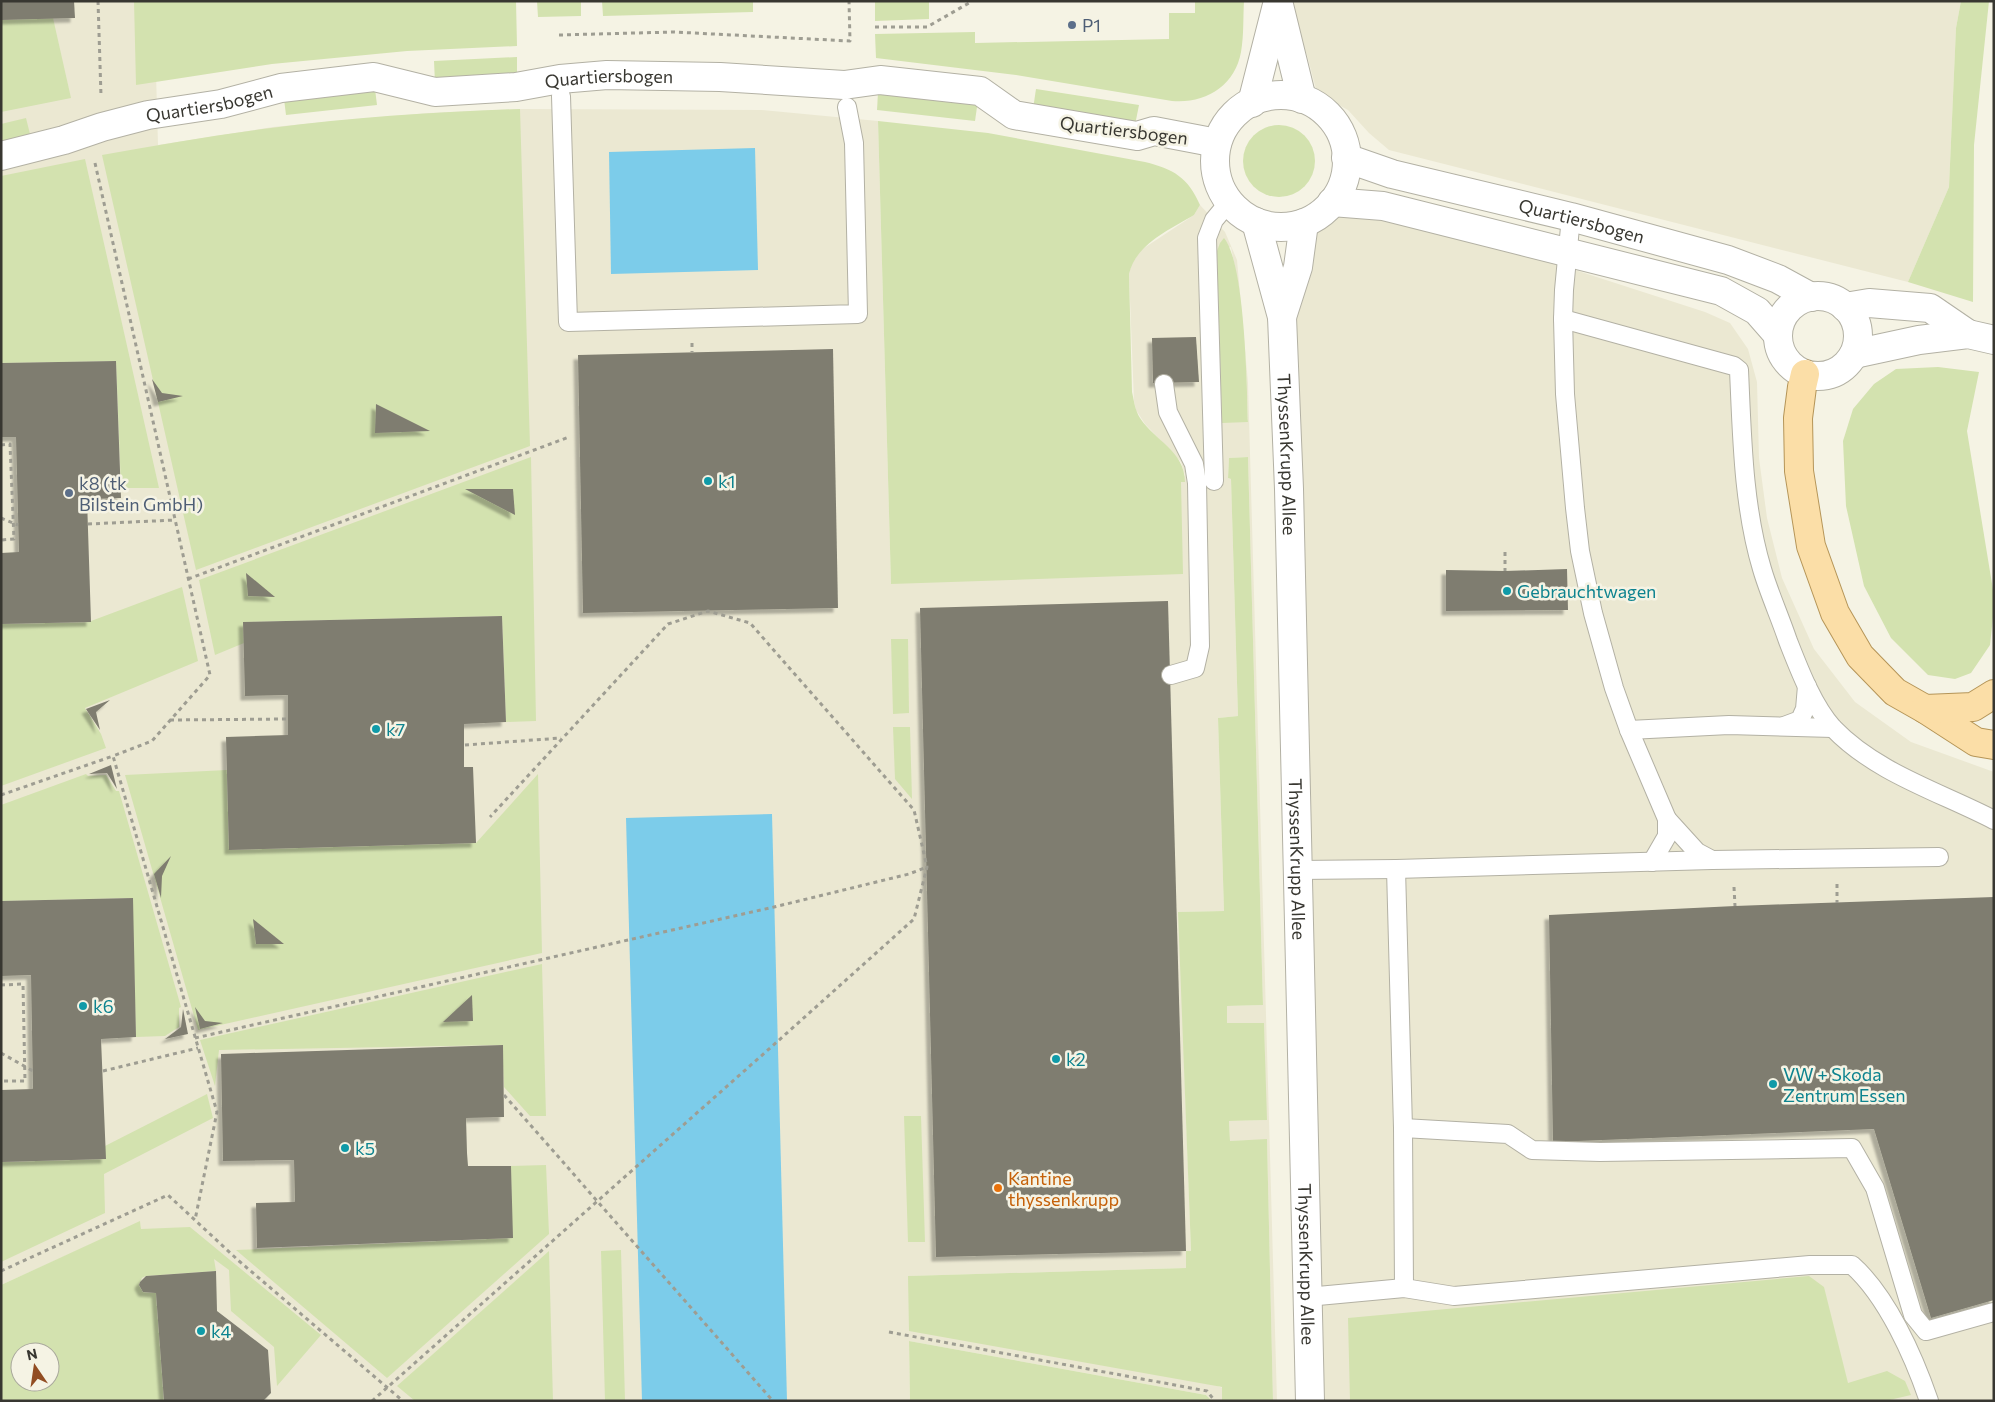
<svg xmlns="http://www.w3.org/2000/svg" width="1995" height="1402" font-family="Commissioner,sans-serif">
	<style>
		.built { fill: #ebe8d2; fill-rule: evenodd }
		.green { fill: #d3e2af; fill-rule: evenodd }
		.water { fill: #7cccea }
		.building { fill: #7f7d70; filter: url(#shadow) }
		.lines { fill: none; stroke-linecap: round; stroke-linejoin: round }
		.service-casing { stroke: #b3b1a4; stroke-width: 20 }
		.minor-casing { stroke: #b3b1a4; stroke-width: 30 }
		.primary-casing { stroke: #b59558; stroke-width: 30 }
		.path { stroke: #9e9d92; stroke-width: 3; stroke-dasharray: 4 4; stroke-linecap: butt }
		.service { stroke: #fff; stroke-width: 18 }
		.minor { stroke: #fff; stroke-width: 28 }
		.primary { stroke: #fbdea7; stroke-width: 28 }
		.service-dot { fill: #5c6f8a; stroke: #f5f3e4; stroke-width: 2 }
		.culture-dot { fill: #0f9aa8; stroke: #f5f3e4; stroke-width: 2 }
		.food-dot { fill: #e8710a; stroke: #f5f3e4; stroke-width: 2 }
		.labels { text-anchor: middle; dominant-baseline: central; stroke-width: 5; stroke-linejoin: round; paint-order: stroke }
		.service-label { font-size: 18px; fill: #4e5e75; stroke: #f5f3e4; text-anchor: start }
		.street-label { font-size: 18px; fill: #383731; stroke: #f5f3e4 }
		.culture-label { font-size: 18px; fill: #0d838f; stroke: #f5f3e4; text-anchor: start }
		.food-label { font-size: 18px; fill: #c56008; stroke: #f5f3e4; text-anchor: start }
	</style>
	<defs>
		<filter id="shadow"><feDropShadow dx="-4.5" dy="4.5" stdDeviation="1" flood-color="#0004"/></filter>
	</defs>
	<rect width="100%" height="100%" fill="#f5f3e4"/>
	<g class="built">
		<path d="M1,1H154L158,145L273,127L336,121L429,113L520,109L762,110L878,121L891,584L1181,481L1185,475L1181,462L1145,424L1136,410L1134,401L1129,274L1131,265L1141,250L1194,215L1200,205L1225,232L1237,260L1248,383L1277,1401H1273L1267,1140L1230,1141L1229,1121L1266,1120L1264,1023L1227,1024L1226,1006L1263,1005L1248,457L1229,458L1228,478L1231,479L1238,716L1218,718L1224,911L1179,912L1191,1252L1186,1251V1268L909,1276L1223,1388L1222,1401H1212L1206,1395L909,1341L910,1401H164L156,1293L143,1292L139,1285L142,1278L146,1276L140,1222L1,1285ZM1231,247L1239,289L1246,364L1248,422H1222L1217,251Z"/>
		<polygon points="1286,1 1961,1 1956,28 1949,187 1908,282 1389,150 1369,133 1348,110 1317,93 1307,55"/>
		<polygon points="1380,207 1705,312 1730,323 1748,349 1757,382 1759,458 1767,518 1782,578 1814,649 1855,702 1911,742 1994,772 1994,1401 1313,1401 1285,318 1311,227 1338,209"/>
	</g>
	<g class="green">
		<polygon points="134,1 516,1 517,46 407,51 272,64 136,85"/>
		<polygon points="537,1 581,1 581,16 538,17"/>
		<polygon points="602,1 753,1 753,12 603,16"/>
		<polygon points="875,1 929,1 929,19 875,21"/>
		<path d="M1195,1H1244C1243,18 1244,35 1241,52C1235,86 1205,104 1172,101L1016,75L876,58L875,34L975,32V43L1169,39V13H1195Z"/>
		<polygon points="1961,1 1989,1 1974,145 1973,302 1908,282 1949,187 1956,28"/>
		<polygon points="53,18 71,98 1,112 1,20"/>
		<polygon points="517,57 517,73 449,77 435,83 434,61"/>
		<polygon points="375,89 377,105 286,115 284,99"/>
		<polygon points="1036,89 1139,105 1135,125 1033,109"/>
		<polygon points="878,93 978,100 975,121 877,110"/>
		<path d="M520,109L530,446L196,570L102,155C158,145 214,135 271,128C354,117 437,112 520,109Z"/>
		<polygon points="26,118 30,134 1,141 1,124"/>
		<path d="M878,121L988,133L1145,162C1173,169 1188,177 1200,205L1194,215C1169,230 1136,244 1129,274L1132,392C1134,401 1135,410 1140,418C1155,441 1185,451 1185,482H1181L1183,574L891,584Z"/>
		<circle cx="1279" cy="161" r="36"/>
		<polygon points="85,159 159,488 121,488 116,361 1,363 1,176"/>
		<path d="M1224,238C1245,263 1247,386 1248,422L1222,423L1217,251L1220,243Z"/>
		<polygon points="1938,367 1979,372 1967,431 1994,596 1994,608 1990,645 1971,673 1955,679 1928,675 1891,638 1864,586 1846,506 1843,441 1853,409 1874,384 1896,369"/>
		<polygon points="531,457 536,721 506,722 502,616 243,622 244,643 215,655 199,580"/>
		<polygon points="1248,457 1263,1005 1227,1006 1227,1023 1264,1023 1267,1120 1229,1121 1230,1141 1267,1139 1273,1401 1222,1401 1222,1387 909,1331 908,1276 1186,1268 1186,1251 1191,1251 1178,912 1224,911 1218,718 1238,716 1231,479 1228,478 1229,458"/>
		<polygon points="182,587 198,661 85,708 101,734 106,748 1,786 1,624 91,622 91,621"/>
		<polygon points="891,639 908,639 909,713 893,714"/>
		<polygon points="893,727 910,727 912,799 895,779"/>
		<polygon points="227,770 229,850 476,843 538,774 542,953 198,1030 125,775"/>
		<polygon points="86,774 88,776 106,775 116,791 119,791 181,1007 179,1008 179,1027 165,1036 136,1037 132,898 1,901 1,805"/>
		<polygon points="542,964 546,1116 530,1116 504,1087 502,1045 219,1050 215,1086 200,1040"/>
		<polygon points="207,1094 213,1118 104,1174 105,1213 1,1262 1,1162 105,1159 105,1146"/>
		<polygon points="904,1116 921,1116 925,1242 908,1242"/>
		<polygon points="546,1165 549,1234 387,1378 236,1250 512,1238 511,1166"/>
		<path d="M140,1221L141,1229L190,1227L321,1335L277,1386L274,1347L231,1311L229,1270L214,1259L216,1271L146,1276L142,1278L139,1285L143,1292L156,1293L164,1401H1V1285ZM20,1352H50V1382H20Z"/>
		<polygon points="621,1250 625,1401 605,1401 601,1251"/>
		<polygon points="549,1251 553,1401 415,1401 397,1386"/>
		<polygon points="1809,1276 1824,1287 1848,1383 1887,1371 1905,1381 1911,1395 1885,1401 1350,1401 1348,1318"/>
		<polygon points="909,1341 1206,1395 1212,1401 910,1401"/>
	</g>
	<g class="water">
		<polygon points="755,148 758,270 611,274 609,152"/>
		<polygon points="772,814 787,1401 642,1401 626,818"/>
	</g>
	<g class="building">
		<polygon points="1,1 74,1 75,18 1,20"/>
		<polygon points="1196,337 1199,382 1153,383 1152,338"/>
		<polygon points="833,349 838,608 583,613 578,355"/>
		<polygon points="116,361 121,498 87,499 91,622 1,624 1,553 19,552 16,437 1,437 1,363"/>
		<polygon points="152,379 162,393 183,396 158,402"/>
		<polygon points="376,404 430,431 375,433"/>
		<polygon points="465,489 513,489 515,515"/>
		<polygon points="1567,569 1568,610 1446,611 1446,570 1505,571"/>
		<polygon points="246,573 275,597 248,596"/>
		<polygon points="1168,601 1186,1251 936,1257 920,608"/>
		<polygon points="502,616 506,722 464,724 464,767 473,767 476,843 229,850 226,737 288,735 288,695 245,696 243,622"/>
		<polygon points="110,700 96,712 100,730 86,709"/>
		<polygon points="111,765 117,789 107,773 89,774"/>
		<polygon points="171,856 162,876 161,898 154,874"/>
		<polygon points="1994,897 1994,1300 1931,1318 1874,1129 1553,1142 1549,915 1735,906"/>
		<polygon points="133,898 136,1037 101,1039 106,1159 1,1162 1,1090 33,1089 31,975 1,976 1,901"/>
		<polygon points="253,919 284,944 256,944"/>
		<polygon points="472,995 473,1021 443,1022"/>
		<polygon points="195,1007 205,1021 223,1023 200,1029"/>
		<polygon points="183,1009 188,1034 165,1039 181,1027"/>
		<polygon points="503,1045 504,1117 466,1118 467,1153 468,1166 511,1166 513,1238 257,1248 256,1203 295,1202 294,1160 223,1161 221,1054"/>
		<polygon points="216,1271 217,1311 268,1350 271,1393 263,1401 164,1401 156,1293 143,1292 139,1285 140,1282 146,1276"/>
	</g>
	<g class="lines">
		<defs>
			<g id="service">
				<polyline points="561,96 568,322 858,314 854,143 847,107"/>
				<polyline points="1571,217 1564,290 1563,319 1565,394 1575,508 1580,551 1593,613 1614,688 1629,730 1667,819 1667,836 1652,862"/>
				<path d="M1563,319L1734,366L1739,370C1742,436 1743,506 1762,569C1769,593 1780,617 1788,641C1799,669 1813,706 1833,728C1876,773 1940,792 1994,820"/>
				<polyline points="1164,384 1168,412 1194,464 1197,483 1200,646 1195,668 1171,675"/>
				<polyline points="1214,481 1207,238 1214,220 1229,202"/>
				<polyline points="1784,726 1800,720 1805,709 1807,686"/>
				<polyline points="1629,730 1729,725 1833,728"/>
				<polyline points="1667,819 1697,852 1712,860"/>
				<polyline points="1396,869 1403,1128 1404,1288"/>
				<polyline points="1298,870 1396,869 1712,860 1939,857"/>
				<polyline points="1403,1128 1508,1134 1532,1150 1600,1152 1852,1148 1875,1188 1913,1315 1926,1331 1994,1312"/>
				<path d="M1307,1297L1404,1288L1454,1296L1810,1265H1852C1887,1296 1914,1357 1929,1401"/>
			</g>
			<g id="minor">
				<polyline points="1278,1 1302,99"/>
				<circle cx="1281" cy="161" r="66"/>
				<polyline points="1252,103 1278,1"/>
				<path id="s1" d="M1,156L64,140L102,127L148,115L221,104L281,88L374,77L435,92L516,87L560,79L607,75L720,77L844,85L880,80L980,91L1014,115L1137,136L1154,131L1217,143"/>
				<path id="s2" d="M1346,158L1392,174L1571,217L1728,260L1778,279L1811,297"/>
				<polyline points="1332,202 1383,206 1721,291 1757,311 1778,335"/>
				<path id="s3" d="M1256,222L1282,317L1289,489L1310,1401"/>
				<circle cx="1818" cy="336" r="40"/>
				<polyline points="1845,307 1869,303 1930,308 1968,334"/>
				<polyline points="1282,317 1298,267 1304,223"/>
				<polyline points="1854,354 1919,340 1968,334 1994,340"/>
			</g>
			<g id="primary">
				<polyline points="1805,374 1802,387 1798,418 1799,471 1811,546 1835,613 1860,656 1895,692 1925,709 1976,742 1994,745"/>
				<polyline points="1925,709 1973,707 1994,694"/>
			</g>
		</defs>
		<use href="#service" class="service-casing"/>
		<use href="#minor" class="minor-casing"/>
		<use href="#primary" class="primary-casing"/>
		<g class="path">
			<polyline points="98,1 101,96"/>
			<polyline points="875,27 927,27 969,3"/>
			<polyline points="559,35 674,32 850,41 849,1"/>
			<polyline points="95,163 210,675 152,741 113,756"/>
			<polyline points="692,343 692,352"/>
			<polyline points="1,445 10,444 14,539 1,540"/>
			<polyline points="1,518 18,525"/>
			<polyline points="88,524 175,520"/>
			<polyline points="1505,552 1505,571"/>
			<polyline points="188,579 569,437"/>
			<polyline points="170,720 288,719"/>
			<polyline points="465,745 561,738"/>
			<polyline points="1,795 113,756 217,1112 195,1220"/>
			<polyline points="1837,884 1837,903"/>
			<polyline points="1734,887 1735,906"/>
			<polyline points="1,985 23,984 25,1081 1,1081"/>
			<polyline points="195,1038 774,907 909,874 927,867"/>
			<polyline points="1,1053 33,1071"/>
			<polyline points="103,1071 198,1048"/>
			<polyline points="504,1095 773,1401"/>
			<polyline points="1,1271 168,1195 239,1261 403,1401"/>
			<polyline points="889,1332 1207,1391 1215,1401"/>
			<polyline points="372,1401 778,1041 914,919 927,867 914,810 750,623 708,611 668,624 490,817"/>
		</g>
		<use href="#service" class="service"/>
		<use href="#minor" class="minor"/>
		<use href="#primary" class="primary"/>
	</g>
	<g class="service-dot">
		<circle cx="1072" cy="25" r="5"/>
		<circle cx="69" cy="493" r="5"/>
	</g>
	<g class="culture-dot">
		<circle cx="708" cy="481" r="5"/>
		<circle cx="1507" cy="591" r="5"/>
		<circle cx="376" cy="729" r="5"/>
		<circle cx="83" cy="1006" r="5"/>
		<circle cx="1056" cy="1059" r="5"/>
		<circle cx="1773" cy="1084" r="5"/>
		<circle cx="345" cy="1148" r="5"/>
		<circle cx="201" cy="1331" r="5"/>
	</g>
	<circle class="food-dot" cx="998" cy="1188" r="5"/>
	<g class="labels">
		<g class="service-label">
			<text x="1082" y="25">P1</text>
			<text x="79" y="483">k8 (tk<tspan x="79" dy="21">Bilstein GmbH)</tspan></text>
		</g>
		<g class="street-label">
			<text stroke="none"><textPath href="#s1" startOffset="620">Quartiersbogen</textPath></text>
			<text stroke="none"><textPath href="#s1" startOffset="215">Quartiersbogen</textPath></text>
			<text transform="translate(1124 130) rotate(7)">Quartiersbogen</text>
			<text stroke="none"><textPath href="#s2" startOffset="244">Quartiersbogen</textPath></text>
			<text stroke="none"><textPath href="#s3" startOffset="236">ThyssenKrupp Allee</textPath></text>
			<text stroke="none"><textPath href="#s3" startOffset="641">ThyssenKrupp Allee</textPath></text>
			<text stroke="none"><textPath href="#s3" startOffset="1046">ThyssenKrupp Allee</textPath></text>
		</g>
		<g class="culture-label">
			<text x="718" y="481">k1</text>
			<text x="1517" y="591">Gebrauchtwagen</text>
			<text x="386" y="729">k7</text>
			<text x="93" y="1006">k6</text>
			<text x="1066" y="1059">k2</text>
			<text x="1783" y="1074">VW + Skoda<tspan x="1783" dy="21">Zentrum Essen</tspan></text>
			<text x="355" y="1148">k5</text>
			<text x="211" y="1331">k4</text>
		</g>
		<g class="food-label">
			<text x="1008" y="1178">Kantine<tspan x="1008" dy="21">thyssenkrupp</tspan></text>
		</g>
	</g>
	<rect width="1995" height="1402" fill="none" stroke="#383731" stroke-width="5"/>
	<g transform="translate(35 1367) rotate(347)"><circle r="24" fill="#f5f3e4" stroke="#a9a89c"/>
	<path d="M0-4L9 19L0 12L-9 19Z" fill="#924d22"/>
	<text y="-8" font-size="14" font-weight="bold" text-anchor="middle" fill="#383731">N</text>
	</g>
</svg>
